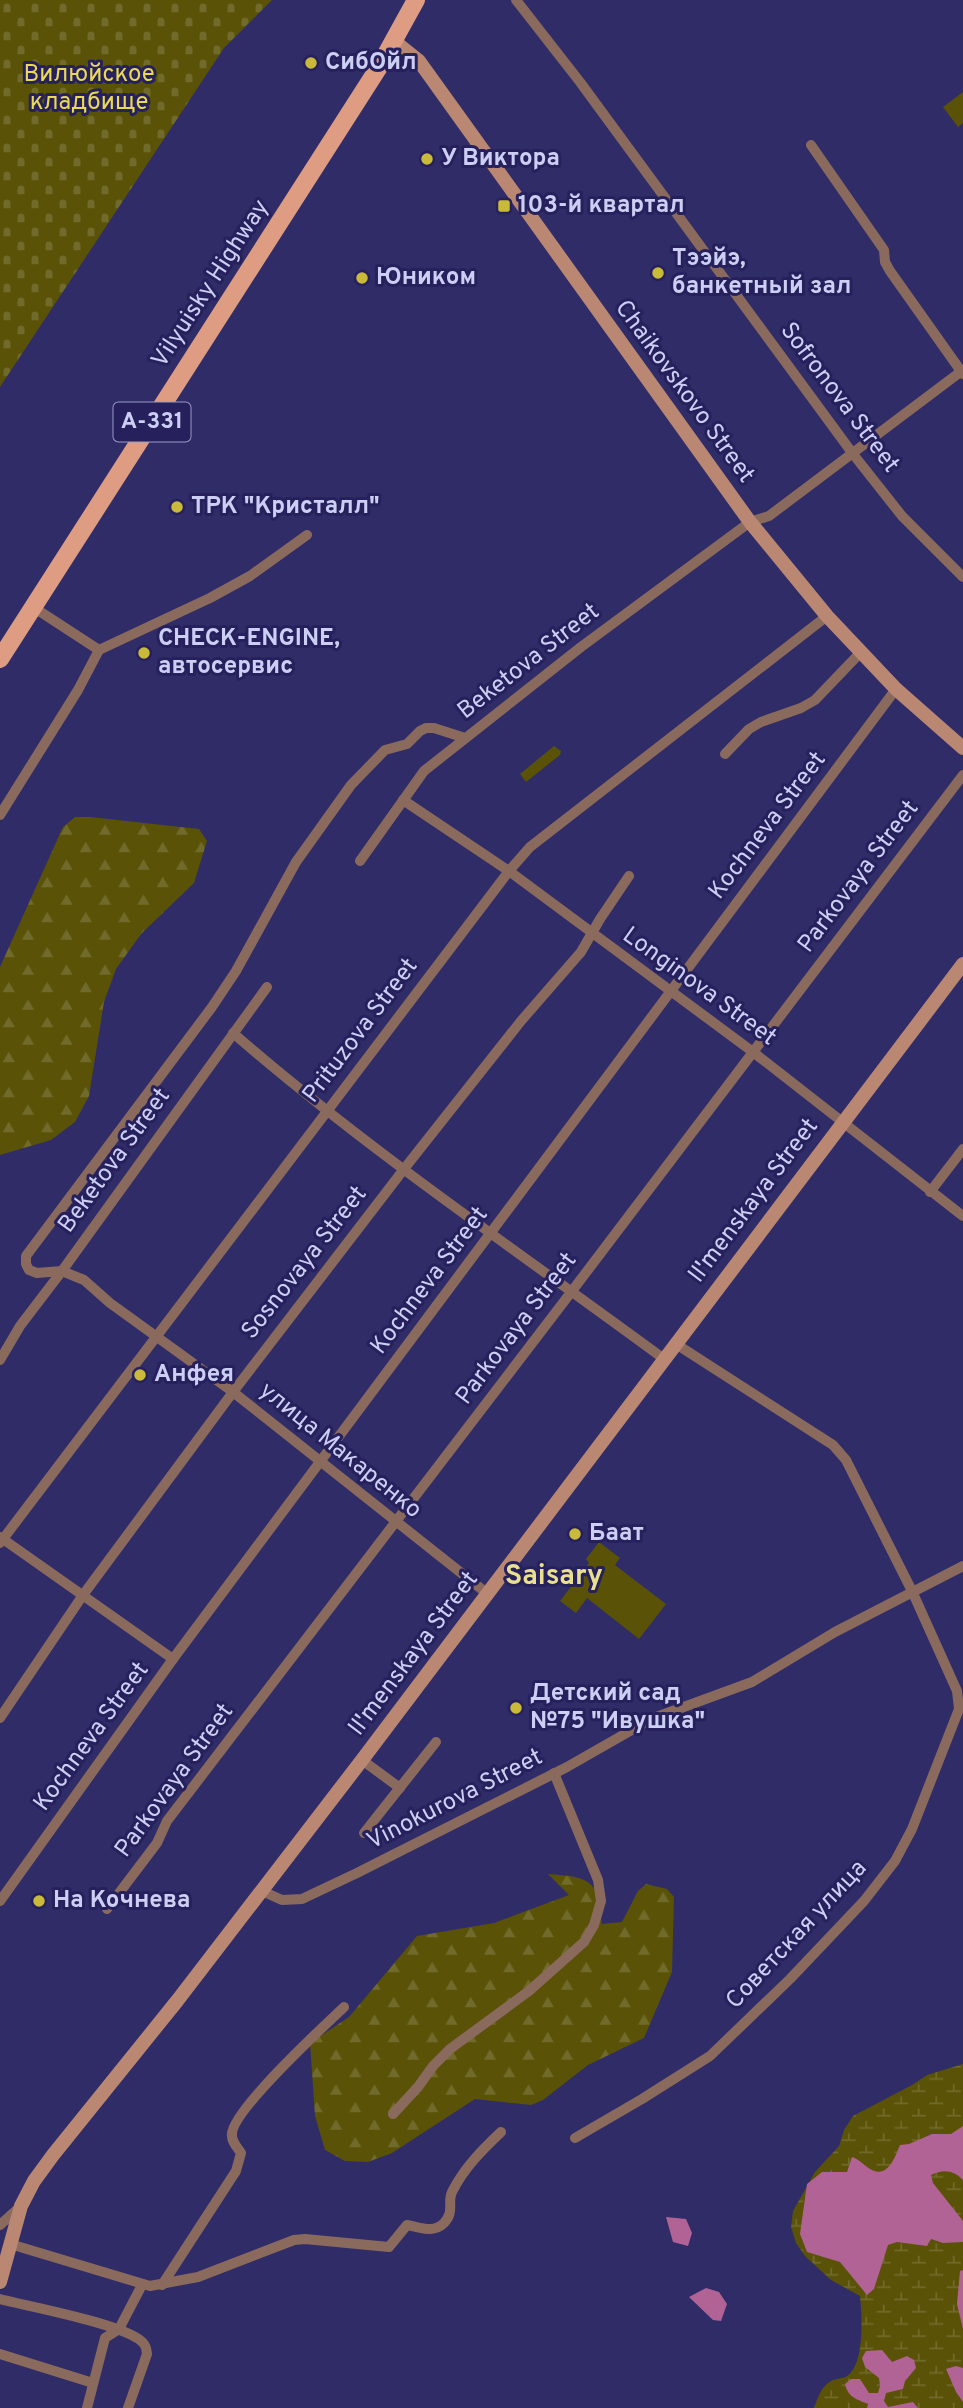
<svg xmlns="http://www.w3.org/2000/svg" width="963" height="2408" font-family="Overpass,sans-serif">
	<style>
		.forest { fill: url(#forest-firs) }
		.wetland { fill: url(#wetland-marsh) }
		.cemetery { fill: url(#cemetery-stones) }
		.park { fill: #5a5206 }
		.water { fill: #b26396 }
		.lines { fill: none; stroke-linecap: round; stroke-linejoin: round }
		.minor { stroke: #8b6a5e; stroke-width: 10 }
		.secondary { stroke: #ba8773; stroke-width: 14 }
		.primary { stroke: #de9d83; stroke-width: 18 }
		.poi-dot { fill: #caba3a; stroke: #26215c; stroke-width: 2.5 }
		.labels { text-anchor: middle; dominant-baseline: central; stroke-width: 6; stroke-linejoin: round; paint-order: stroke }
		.shield { fill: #26215c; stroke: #9a9ac6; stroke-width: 2 }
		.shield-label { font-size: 23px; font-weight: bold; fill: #cccef3 }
		.poi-label { font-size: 24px; font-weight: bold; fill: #cccef3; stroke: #26215c; text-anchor: start }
		.park-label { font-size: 24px; fill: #e9d955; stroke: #26215c }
		.street-label { font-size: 24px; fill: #cccef3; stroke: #26215c }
		.quarter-label { font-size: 28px; font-weight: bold; fill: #e9df90; stroke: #26215c }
	</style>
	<defs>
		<pattern id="forest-firs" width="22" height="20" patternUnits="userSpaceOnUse" patternTransform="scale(1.75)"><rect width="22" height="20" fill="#5a5206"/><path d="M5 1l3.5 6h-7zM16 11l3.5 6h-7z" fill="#706a2b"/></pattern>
		<pattern id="wetland-marsh" width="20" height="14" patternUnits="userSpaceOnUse" patternTransform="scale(1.75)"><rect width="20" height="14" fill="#5a5206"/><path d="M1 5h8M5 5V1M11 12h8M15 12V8" fill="none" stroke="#706a2b"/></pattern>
		<pattern id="cemetery-stones" width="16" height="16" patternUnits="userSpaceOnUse" patternTransform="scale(1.75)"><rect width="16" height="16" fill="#5a5206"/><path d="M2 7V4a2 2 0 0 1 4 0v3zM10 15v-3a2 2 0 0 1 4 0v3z" fill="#706a2b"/></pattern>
	</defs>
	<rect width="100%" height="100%" fill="#2f2c67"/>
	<g class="forest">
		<polygon points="75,817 90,817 199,829 207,841 194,883 141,934 116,969 104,1002 89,1096 75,1122 51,1140 0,1155 0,967 63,827"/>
		<path d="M548,1874C566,1876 591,1874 597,1895C600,1904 600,1915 602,1924L622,1922L638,1891L646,1884L667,1889L674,1897L672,1972L644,2038L588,2065L543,2100L531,2105L475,2099L392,2153L368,2162L345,2161L325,2150L315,2116L310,2043L349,2017L417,1936L494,1923L569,1895Z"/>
	</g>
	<path class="wetland" d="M963,2064V2408H814C818,2397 821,2387 831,2381C836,2378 843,2379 847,2376C865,2364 862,2315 860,2296L831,2280L805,2256L796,2243L791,2227L793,2211L815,2172L839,2146L844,2130L853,2116L912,2085L927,2075Z"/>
	<polygon class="cemetery" points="0,0 272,0 224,48 0,387"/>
	<g class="park">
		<polygon points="963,92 963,123 958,127 943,107"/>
		<polygon points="554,746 561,751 560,755 526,782 520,774"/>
		<polygon points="599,1542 620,1558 615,1565 666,1604 639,1639 587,1598 576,1613 560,1601 589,1563 586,1559"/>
	</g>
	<g class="water">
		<path d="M963,2126V2180C953,2170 944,2169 931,2175L933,2183L963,2221V2242L943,2243L931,2239L927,2246L897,2242L888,2245L874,2289L867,2295L840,2262L807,2252L800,2234L807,2184L822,2172H847L852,2157C861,2160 864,2166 872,2170C888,2178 895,2157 900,2145L909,2144L932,2134H951Z"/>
		<polygon points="666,2217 686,2219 692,2233 688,2246 673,2242"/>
		<polygon points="963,2270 963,2329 957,2304 960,2271"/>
		<polygon points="706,2288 719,2292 727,2304 721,2321 713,2320 689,2297"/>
		<path d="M882,2350L892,2362L907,2356L914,2360L916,2368L905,2381L903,2389L886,2393L884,2401L888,2407L913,2402L918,2408H867L868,2404C856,2399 848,2397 845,2384L851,2379H860L869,2393H878L880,2386L879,2378L865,2367L862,2358L866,2351Z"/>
		<polygon points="956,2366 963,2368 963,2402 956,2392 946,2369"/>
	</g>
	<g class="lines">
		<g class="minor">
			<polyline points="516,0 580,82 853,454 902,516 963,577"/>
			<polyline points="811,145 884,250 885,262 890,271 963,374"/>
			<polyline points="33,607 99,650 210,598 250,576 307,535"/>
			<polyline points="465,738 434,728 426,728 420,731 407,744 385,750 351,785 296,862 236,971 212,1007 26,1256 26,1264 29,1270 37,1273 62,1271 84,1280 110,1303 233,1392 489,1595"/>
			<polyline points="725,754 749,729 761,722 801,708 815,700 861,652"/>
			<polyline points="403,800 509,871 753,1052 963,1216"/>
			<polyline points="0,815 78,690 99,650"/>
			<polyline points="360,861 424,771 581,647 750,522 769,516 963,370"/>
			<path d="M233,1033C369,1151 519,1252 664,1359"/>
			<polyline points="930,1192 963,1149"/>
			<polyline points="0,1360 20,1326 62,1271 267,987"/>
			<polyline points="0,1537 173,1659"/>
			<polyline points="0,1543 509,871 530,847 827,616"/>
			<polyline points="0,1718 83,1595 233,1392 404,1169 521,1021 581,952 600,919 629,876"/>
			<polyline points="362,1760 400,1788"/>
			<polyline points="364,1833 436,1742"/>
			<polyline points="262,1891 282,1900 302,1899 357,1873 567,1767 651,1719 752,1682 835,1632 963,1566"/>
			<polyline points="0,1901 173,1659 896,689"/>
			<polyline points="107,1909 157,1843 167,1821 572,1291 963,775"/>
			<polyline points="393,2114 418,2087 433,2066 450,2049 529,1991 584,1942 594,1925 601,1901 598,1880 554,1773"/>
			<polyline points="575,2138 642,2099 710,2056 790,1979 864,1901 895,1861 912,1829 959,1709 957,1691 912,1591 846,1460 833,1445 676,1344"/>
			<polyline points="0,2225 21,2206"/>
			<path d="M10,2244L150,2286L198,2277L294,2240L305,2239L389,2247L407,2225C420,2227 433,2234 444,2223C455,2211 447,2203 452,2192C464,2168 482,2150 501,2132"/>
			<path d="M162,2285L236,2171L241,2153C237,2147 231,2141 232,2134C232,2111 324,2026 344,2007"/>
			<path d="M0,2299C26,2306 131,2325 144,2344C147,2348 146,2349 147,2354L128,2408"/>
			<polyline points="0,2354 93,2383"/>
			<polyline points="87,2408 105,2338 119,2329 142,2285"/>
		</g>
		<g class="secondary">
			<polyline points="394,41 419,61 750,522 827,616 896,689 963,748"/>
			<polyline points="0,2282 21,2206 34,2181 53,2155 177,2001 362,1760 963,964"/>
		</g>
		<polyline class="primary" points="0,659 379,67 416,0"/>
	</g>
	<g class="poi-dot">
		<circle cx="311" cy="63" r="7"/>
		<circle cx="427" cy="159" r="7"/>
		<rect x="497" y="199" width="14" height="14" rx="3.5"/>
		<circle cx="658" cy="273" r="7"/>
		<circle cx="362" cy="278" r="7"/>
		<circle cx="177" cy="507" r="7"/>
		<circle cx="144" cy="653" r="7"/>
		<circle cx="140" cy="1375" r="7"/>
		<circle cx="575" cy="1534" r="7"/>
		<circle cx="516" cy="1708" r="7"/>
		<circle cx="39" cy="1901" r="7"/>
	</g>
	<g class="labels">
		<rect class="shield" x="113.5" y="402.5" width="77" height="39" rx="5"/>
		<g class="shield-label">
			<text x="152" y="422">А-331</text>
		</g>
		<g class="poi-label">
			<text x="325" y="63">СибОйл</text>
			<text x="441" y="159">У Виктора</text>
			<text x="518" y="206">103-й квартал</text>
			<text x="672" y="259">Тээйэ,<tspan x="672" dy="28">банкетный зал</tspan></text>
			<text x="376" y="278">Юником</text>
			<text x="191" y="507">ТРК "Кристалл"</text>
			<text x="158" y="639">CHECK-ENGINE,<tspan x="158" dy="28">автосервис</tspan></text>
			<text x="154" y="1375">Анфея</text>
			<text x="589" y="1534">Баат</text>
			<text x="530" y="1694">Детский сад<tspan x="530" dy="28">№75 "Ивушка"</tspan></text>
			<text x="53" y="1901">На Кочнева</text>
		</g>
		<g class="park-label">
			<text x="89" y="75">Вилюйское<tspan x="89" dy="28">кладбище</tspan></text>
		</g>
		<g class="street-label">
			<text transform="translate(211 284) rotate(-57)">Vilyuisky Highway</text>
			<text transform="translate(684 392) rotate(54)">Chaikovskovo Street</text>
			<text transform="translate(839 398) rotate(53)">Sofronova Street</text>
			<text transform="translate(529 662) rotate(-38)">Beketova Street</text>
			<text transform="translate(768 826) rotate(-53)">Kochneva Street</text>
			<text transform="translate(859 877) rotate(-53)">Parkovaya Street</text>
			<text transform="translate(699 987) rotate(36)">Longinova Street</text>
			<text transform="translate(361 1031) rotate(-53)">Prituzova Street</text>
			<text transform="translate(115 1161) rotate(-54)">Beketova Street</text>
			<text transform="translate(754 1201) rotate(-53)">Il'menskaya Street</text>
			<text transform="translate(305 1263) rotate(-52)">Sosnovaya Street</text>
			<text transform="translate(430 1281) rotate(-53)">Kochneva Street</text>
			<text transform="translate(517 1329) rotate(-53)">Parkovaya Street</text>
			<text transform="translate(340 1451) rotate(39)">улица Макаренко</text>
			<text transform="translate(414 1654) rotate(-53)">Il'menskaya Street</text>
			<text transform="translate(92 1737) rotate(-54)">Kochneva Street</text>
			<text transform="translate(175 1781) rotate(-54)">Parkovaya Street</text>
			<text transform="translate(455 1800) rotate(-27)">Vinokurova Street</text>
			<text transform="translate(797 1935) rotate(-47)">Советская улица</text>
		</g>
		<g class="quarter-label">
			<text x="554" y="1577">Saisary</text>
		</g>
	</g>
</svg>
